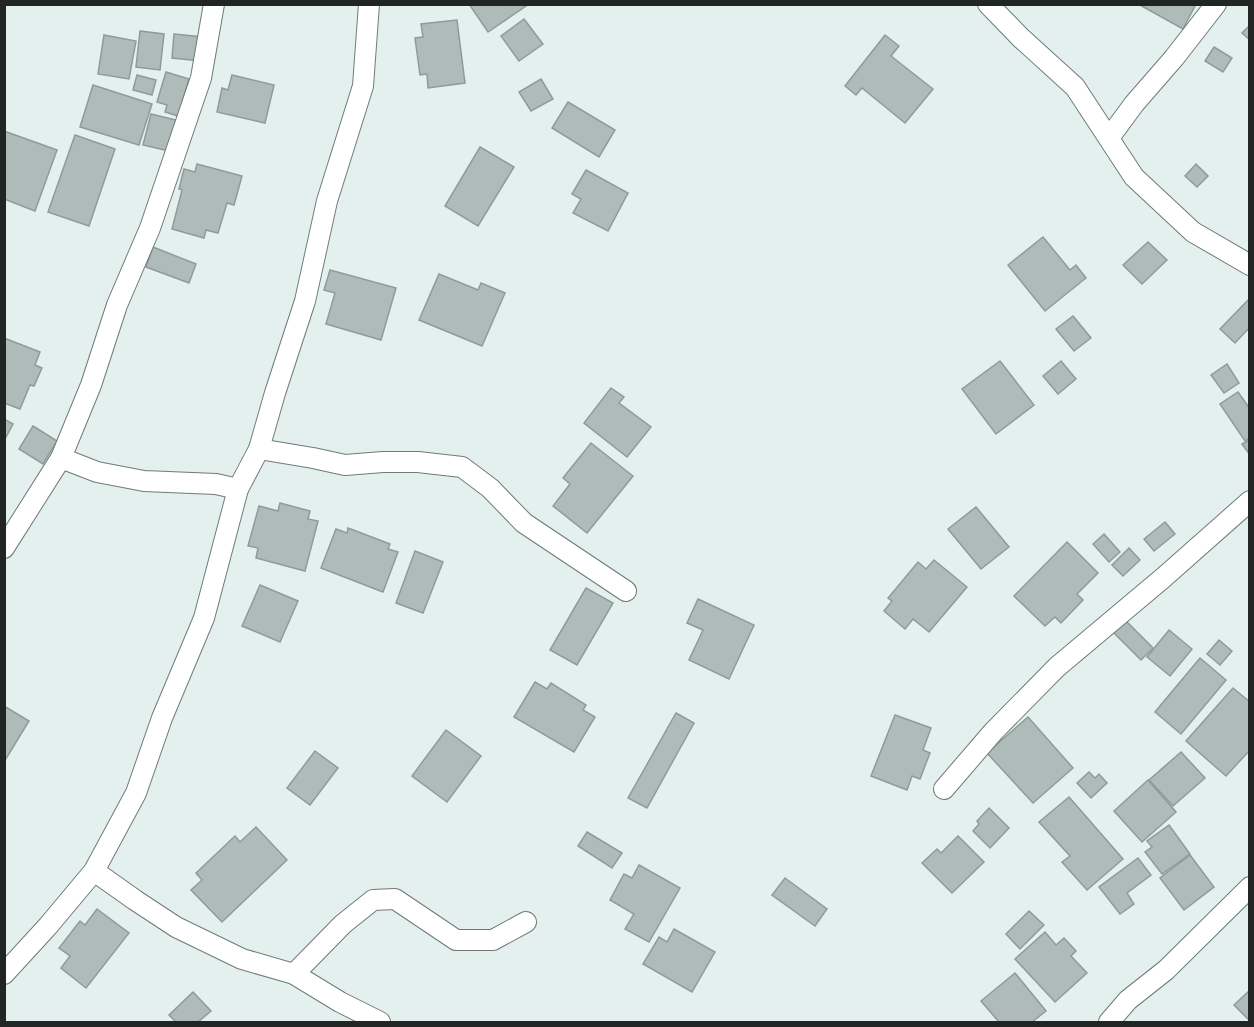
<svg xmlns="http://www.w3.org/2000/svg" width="1254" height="1027" font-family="'Zilla Slab',serif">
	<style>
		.building { fill: #aebbb8; stroke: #8f9b99; stroke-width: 1.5 }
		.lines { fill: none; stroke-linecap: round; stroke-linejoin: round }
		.minor-casing { stroke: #6f7b79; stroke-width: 22 }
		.minor { stroke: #fff; stroke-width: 20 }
	</style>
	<rect width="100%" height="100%" fill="#e3f0ed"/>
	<g class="building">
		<polygon points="469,4 529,4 488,32"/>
		<polygon points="1138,4 1196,4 1183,29"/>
		<polygon points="524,19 543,44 519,61 501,36"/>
		<polygon points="457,20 465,83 428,88 427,74 420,75 415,38 423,37 421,24"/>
		<polygon points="1250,25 1250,40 1242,33"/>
		<polygon points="140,31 164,34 160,70 136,67"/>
		<polygon points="174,34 203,37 201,61 172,58"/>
		<polygon points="104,35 136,41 129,79 98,74"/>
		<polygon points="885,35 899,46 891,56 933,89 905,123 862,88 856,95 845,86"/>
		<polygon points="1214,47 1232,58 1223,72 1205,61"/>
		<polygon points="166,72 189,79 178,116 165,112 167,105 157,102"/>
		<polygon points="137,75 156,80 152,95 133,90"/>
		<polygon points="232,75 274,85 265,123 217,112 222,88 228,90"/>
		<polygon points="541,79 553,99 531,111 519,92"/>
		<polygon points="93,85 152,104 139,145 80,127"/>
		<polygon points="568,102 615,130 599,157 552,128"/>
		<polygon points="151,114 176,120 169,151 143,145"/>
		<polygon points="4,131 57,150 35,211 4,199"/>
		<polygon points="75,135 115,149 89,226 48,212"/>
		<polygon points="480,147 514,167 478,226 445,206"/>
		<polygon points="197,164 242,176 234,205 227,203 218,233 206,230 204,238 172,229 182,190 179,189 184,169 195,172"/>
		<polygon points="1196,164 1208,176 1197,187 1185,176"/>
		<polygon points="586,170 628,193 608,231 573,213 581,199 572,194"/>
		<polygon points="1043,237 1070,270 1076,265 1086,278 1045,311 1008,265"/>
		<polygon points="1148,242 1167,260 1142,284 1123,265"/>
		<polygon points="153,247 196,264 189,283 146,267"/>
		<polygon points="330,270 396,288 381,340 326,324 335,293 324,290"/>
		<polygon points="439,274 478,290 481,283 505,293 482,346 419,320"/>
		<polygon points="1249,299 1250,327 1235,343 1220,329"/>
		<polygon points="1073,316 1091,338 1074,351 1056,329"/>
		<polygon points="4,338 40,352 35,365 42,368 34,386 30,385 20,409 4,403"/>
		<polygon points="1000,361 1034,405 996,434 962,389"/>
		<polygon points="1061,361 1076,379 1058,394 1043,376"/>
		<polygon points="1227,364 1239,383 1224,393 1211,375"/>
		<polygon points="611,388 624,397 619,403 651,427 627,457 584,423"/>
		<polygon points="1238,392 1250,409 1250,438 1245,441 1220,404"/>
		<polygon points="4,419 13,424 4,441"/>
		<polygon points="33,426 57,441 43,464 19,449"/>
		<polygon points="1250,440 1250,455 1242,444"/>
		<polygon points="591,443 633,476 587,533 553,506 570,484 563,478"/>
		<polygon points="280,503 310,511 308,519 318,521 305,571 256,558 258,548 248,546 259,506 278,511"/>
		<polygon points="976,507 1009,547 981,569 948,529"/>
		<polygon points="1165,522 1175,534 1154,551 1144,539"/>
		<polygon points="348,528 390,544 388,549 398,552 383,592 321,568 336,529 347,533"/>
		<polygon points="1104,534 1120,552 1109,562 1093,544"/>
		<polygon points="1067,542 1098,573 1077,594 1083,600 1061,623 1055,617 1045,626 1014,596"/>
		<polygon points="1129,548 1140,560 1123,576 1112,565"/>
		<polygon points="415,551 443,562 423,613 396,603"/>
		<polygon points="934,560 967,587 929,632 913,619 905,629 884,611 892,601 888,598 918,562 926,569"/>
		<polygon points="260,585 298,601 280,642 242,626"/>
		<polygon points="586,588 613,603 577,665 550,650"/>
		<polygon points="698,599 754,625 729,679 689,660 703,630 687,623"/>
		<polygon points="1124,619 1153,648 1141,660 1112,631"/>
		<polygon points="1169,630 1192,649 1170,676 1147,657"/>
		<polygon points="1219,640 1232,651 1220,665 1207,654"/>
		<polygon points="1200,658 1226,680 1181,734 1155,712"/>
		<polygon points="535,682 547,689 551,683 586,705 583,710 595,717 574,752 514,717"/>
		<polygon points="1233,688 1250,702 1250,750 1226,776 1186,741"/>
		<polygon points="4,706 29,721 4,762"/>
		<polygon points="676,713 694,723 647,808 628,798"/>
		<polygon points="895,715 931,728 923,750 930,753 920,779 912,776 907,790 871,776"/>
		<polygon points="1028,717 1073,768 1033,803 987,753"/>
		<polygon points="446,730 481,756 447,802 412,776"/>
		<polygon points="315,751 338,768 310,805 287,788"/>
		<polygon points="1181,752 1205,778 1173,806 1149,780"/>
		<polygon points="1089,772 1095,778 1099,774 1107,783 1091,798 1077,783"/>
		<polygon points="1148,780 1176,812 1142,842 1114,811"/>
		<polygon points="1069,797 1123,859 1087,890 1062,862 1070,856 1039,822"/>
		<polygon points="989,808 1009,828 990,848 973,831 979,824 977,821"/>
		<polygon points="1169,825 1190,854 1162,874 1145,852 1152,847 1147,841"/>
		<polygon points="256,827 287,860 222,922 191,890 202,880 196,873 235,836 240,842"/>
		<polygon points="587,832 622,853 612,868 578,846"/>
		<polygon points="958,836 984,862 952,893 922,863 937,849 941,853"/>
		<polygon points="1190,855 1214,887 1184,910 1160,878"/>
		<polygon points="1138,858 1151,875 1127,893 1134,904 1120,914 1099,887"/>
		<polygon points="639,865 680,888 649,942 625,929 634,914 610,900 624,874 632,878"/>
		<polygon points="785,878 827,909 815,926 772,895"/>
		<polygon points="97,909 129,933 86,988 61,968 70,956 59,948 80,921 85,925"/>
		<polygon points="1029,911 1044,925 1020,949 1006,934"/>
		<polygon points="674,929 715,952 692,992 643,964 659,937 667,942"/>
		<polygon points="1045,932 1056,945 1064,938 1076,951 1071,956 1087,973 1055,1002 1015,959"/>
		<polygon points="1015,973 1046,1011 1032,1022 999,1022 981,1001"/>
		<polygon points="1250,990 1250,1021 1234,1005"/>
		<polygon points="193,992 211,1011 198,1022 176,1022 169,1015"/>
	</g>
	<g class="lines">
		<defs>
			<g id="minor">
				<polyline points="988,4 1021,38 1075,87 1134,177 1193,232 1250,265"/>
				<polyline points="1109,138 1134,104 1174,58 1216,4"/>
				<polyline points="259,449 313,458 345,465 383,462 418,462 462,467 490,488 524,523 626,591"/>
				<polyline points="61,458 97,472 144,481 216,484 238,489"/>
				<polyline points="4,548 61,458 91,385 117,305 150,228 201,78 214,4"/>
				<polyline points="944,789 993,732 1057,667 1163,578 1250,501"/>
				<polyline points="94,871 135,900 176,927 242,959 294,974 340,1002 380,1022"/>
				<polyline points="4,974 48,926 94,871 136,793 162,718 204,618 238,489 259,449 275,393 305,301 327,201 363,86 369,4"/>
				<polyline points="294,974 343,924 373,900 395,899 456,940 493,940 526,922"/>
				<polyline points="1109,1022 1128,1000 1166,970 1250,887"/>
			</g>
		</defs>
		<use href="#minor" class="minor-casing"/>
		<use href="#minor" class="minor"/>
	</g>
	<rect width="1254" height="1027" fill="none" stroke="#212625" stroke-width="12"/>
</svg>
